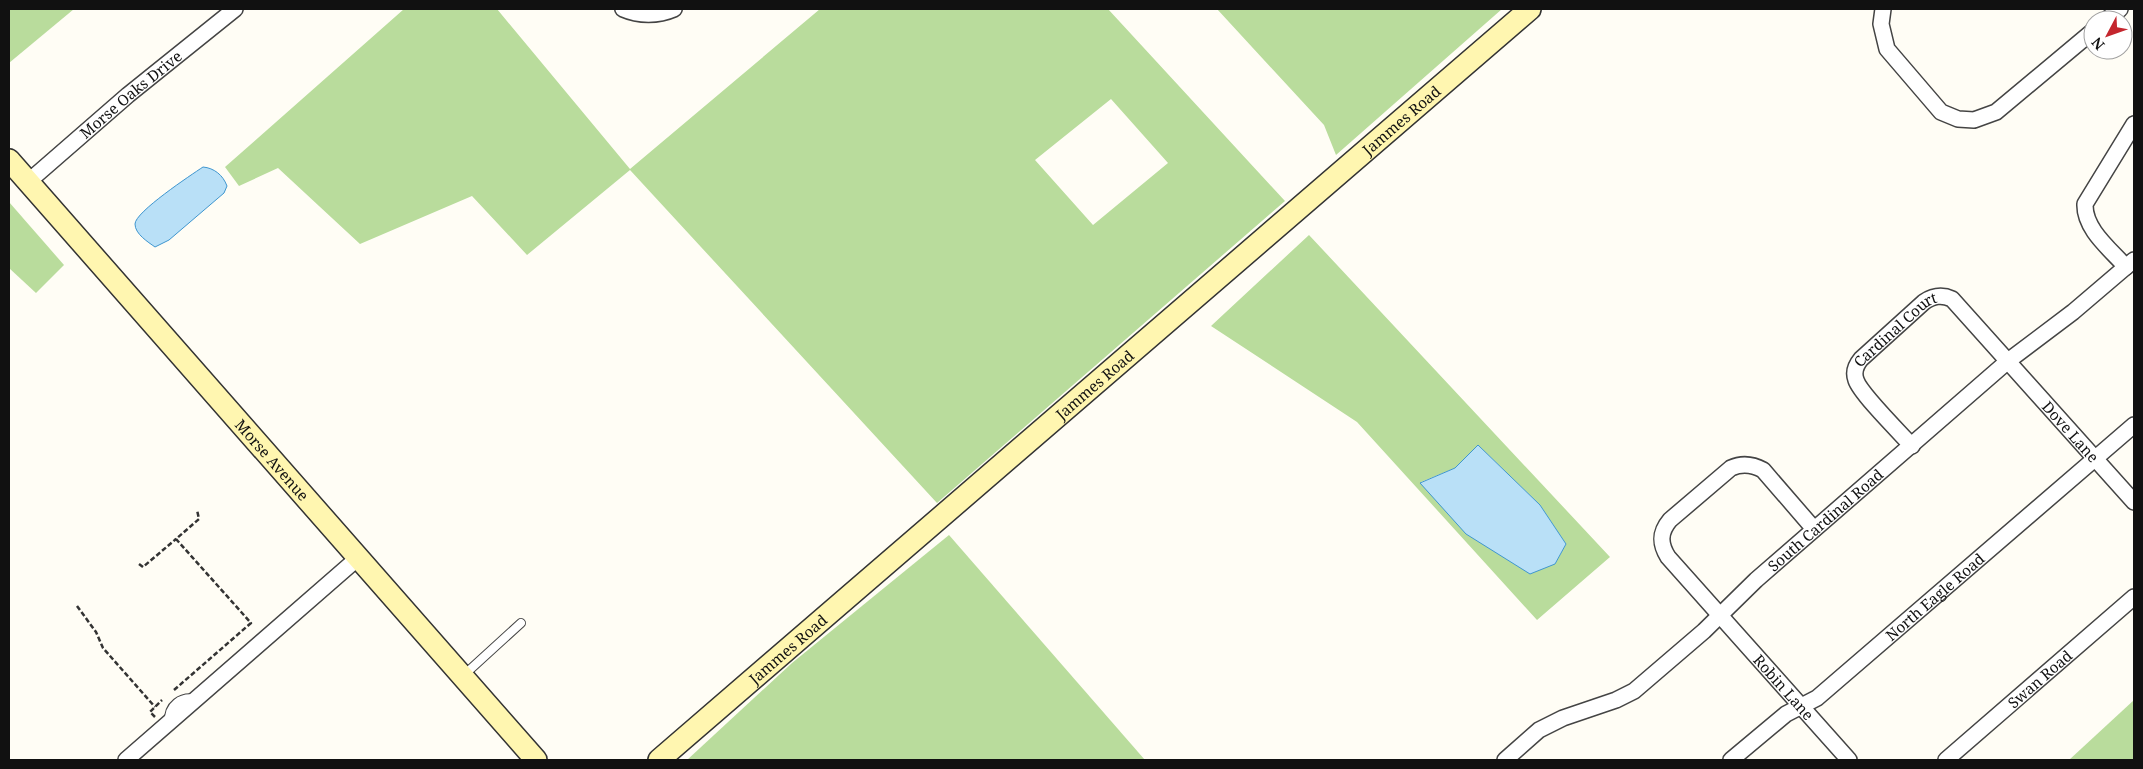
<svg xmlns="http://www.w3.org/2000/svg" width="2143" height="769" font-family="'Noto Serif',serif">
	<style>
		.forest { fill: #b9dc9c; fill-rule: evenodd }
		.water { fill: #b9e0f7; stroke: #3f96cf }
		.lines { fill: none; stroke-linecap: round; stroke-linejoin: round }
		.lane-casing { stroke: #444; stroke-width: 10 }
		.street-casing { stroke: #444; stroke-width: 18 }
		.secondary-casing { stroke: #333; stroke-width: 24 }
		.path { stroke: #333; stroke-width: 2.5; stroke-dasharray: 5 2.5; stroke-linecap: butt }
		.lane { stroke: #fff; stroke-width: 8 }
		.street { stroke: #fff; stroke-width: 15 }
		.secondary { stroke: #fff6b0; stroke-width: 21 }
		.labels { text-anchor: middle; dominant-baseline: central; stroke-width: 5; stroke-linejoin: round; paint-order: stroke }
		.street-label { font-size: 15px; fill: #111; stroke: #fff }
	</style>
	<rect width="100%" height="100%" fill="#fffdf5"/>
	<g class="forest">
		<polygon points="9,9 74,9 9,63"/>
		<path d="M404,9H497L630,169L820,9H1108L1285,201L937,503L630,170L527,255L472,196L360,244L278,168L239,186L225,167ZM1111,99L1168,163L1093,225L1035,160Z"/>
		<polygon points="1217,9 1502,9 1336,155 1324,125"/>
		<polygon points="9,202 64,265 36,293 9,268"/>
		<path d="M1309,235L1610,557L1537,620L1357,422L1211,326ZM1478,445L1540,505L1566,544L1555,564L1421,482L1455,468Z"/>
		<polygon points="949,535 1145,760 687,760 792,663"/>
		<polygon points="2134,700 2134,760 2069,760"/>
	</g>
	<g class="water">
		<path d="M203,167C214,168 223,175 227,186L224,193L169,240L155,247C148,242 135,234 135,224C135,212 191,175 203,167Z"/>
		<polygon points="1478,445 1540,505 1566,544 1555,564 1530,574 1466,534 1420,483 1455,468"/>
	</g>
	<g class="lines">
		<defs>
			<g id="lane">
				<polyline points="464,675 521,623"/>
				<path d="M169,722C168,705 181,696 196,699"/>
			</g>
			<g id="street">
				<path d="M623,9C639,16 658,16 674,9"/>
				<polyline points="1883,9 1881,24 1887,49 1941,112 1958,119 1974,120 1996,112 2093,31"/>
				<polyline points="2106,20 2120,9"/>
				<path id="s1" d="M28,182L128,95L235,9"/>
				<path d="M2126,267C2110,249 2084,229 2085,204L2134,124"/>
				<path id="s2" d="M1912,446C1900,433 1860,393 1856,380C1853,372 1856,365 1861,359L1924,302C1933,296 1941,294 1952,299L2134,502"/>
				<path id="s3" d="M1814,529L1763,470C1752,464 1742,463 1731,468L1670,520C1659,533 1660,544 1668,557L1849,760"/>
				<polyline points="126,760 359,557"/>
				<path id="s4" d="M1505,760L1539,730L1563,718L1616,700L1634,691L1704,631L1756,580L2008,361L2073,312L2134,260"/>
				<path id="s5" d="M1731,760L1786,714L1817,698L2134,425"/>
				<path id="s6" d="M1946,760L2134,597"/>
			</g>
			<g id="secondary">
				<path id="s7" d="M9,160L536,760"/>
				<path id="s8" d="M659,760L1530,9"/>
			</g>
		</defs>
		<use href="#lane" class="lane-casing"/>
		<use href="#street" class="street-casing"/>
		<use href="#secondary" class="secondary-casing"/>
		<g class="path">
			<polyline points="139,564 143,567 176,539"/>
			<polyline points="77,606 96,632 103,648 155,707"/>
			<polyline points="174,690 251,623 176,539 199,519 197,510"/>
			<polyline points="155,717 150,712 162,700"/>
		</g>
		<use href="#lane" class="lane"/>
		<use href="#street" class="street"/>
		<use href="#secondary" class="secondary"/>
	</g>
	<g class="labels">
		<g class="street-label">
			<text stroke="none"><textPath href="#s1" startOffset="135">Morse Oaks Drive</textPath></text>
			<text stroke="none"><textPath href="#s8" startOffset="980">Jammes Road</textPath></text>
			<text stroke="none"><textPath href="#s2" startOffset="155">Cardinal Court</textPath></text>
			<text stroke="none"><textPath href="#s8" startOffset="575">Jammes Road</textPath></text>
			<text stroke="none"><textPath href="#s2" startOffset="402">Dove Lane</textPath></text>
			<text stroke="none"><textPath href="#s7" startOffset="399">Morse Avenue</textPath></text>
			<text stroke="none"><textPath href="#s4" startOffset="405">South Cardinal Road</textPath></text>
			<text stroke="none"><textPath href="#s5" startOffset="262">North Eagle Road</textPath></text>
			<text stroke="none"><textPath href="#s8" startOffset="170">Jammes Road</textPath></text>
			<text stroke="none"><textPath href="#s6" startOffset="124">Swan Road</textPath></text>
			<text stroke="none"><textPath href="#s3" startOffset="406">Robin Lane</textPath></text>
		</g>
	</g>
	<rect width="2143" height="769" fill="none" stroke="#111111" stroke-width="20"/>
	<g transform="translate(2108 35) rotate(229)"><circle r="24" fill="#ffffff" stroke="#a0a0a0"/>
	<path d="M0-4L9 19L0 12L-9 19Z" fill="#c4262e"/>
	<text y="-8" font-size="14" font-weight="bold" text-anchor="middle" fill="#111111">N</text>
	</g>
</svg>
